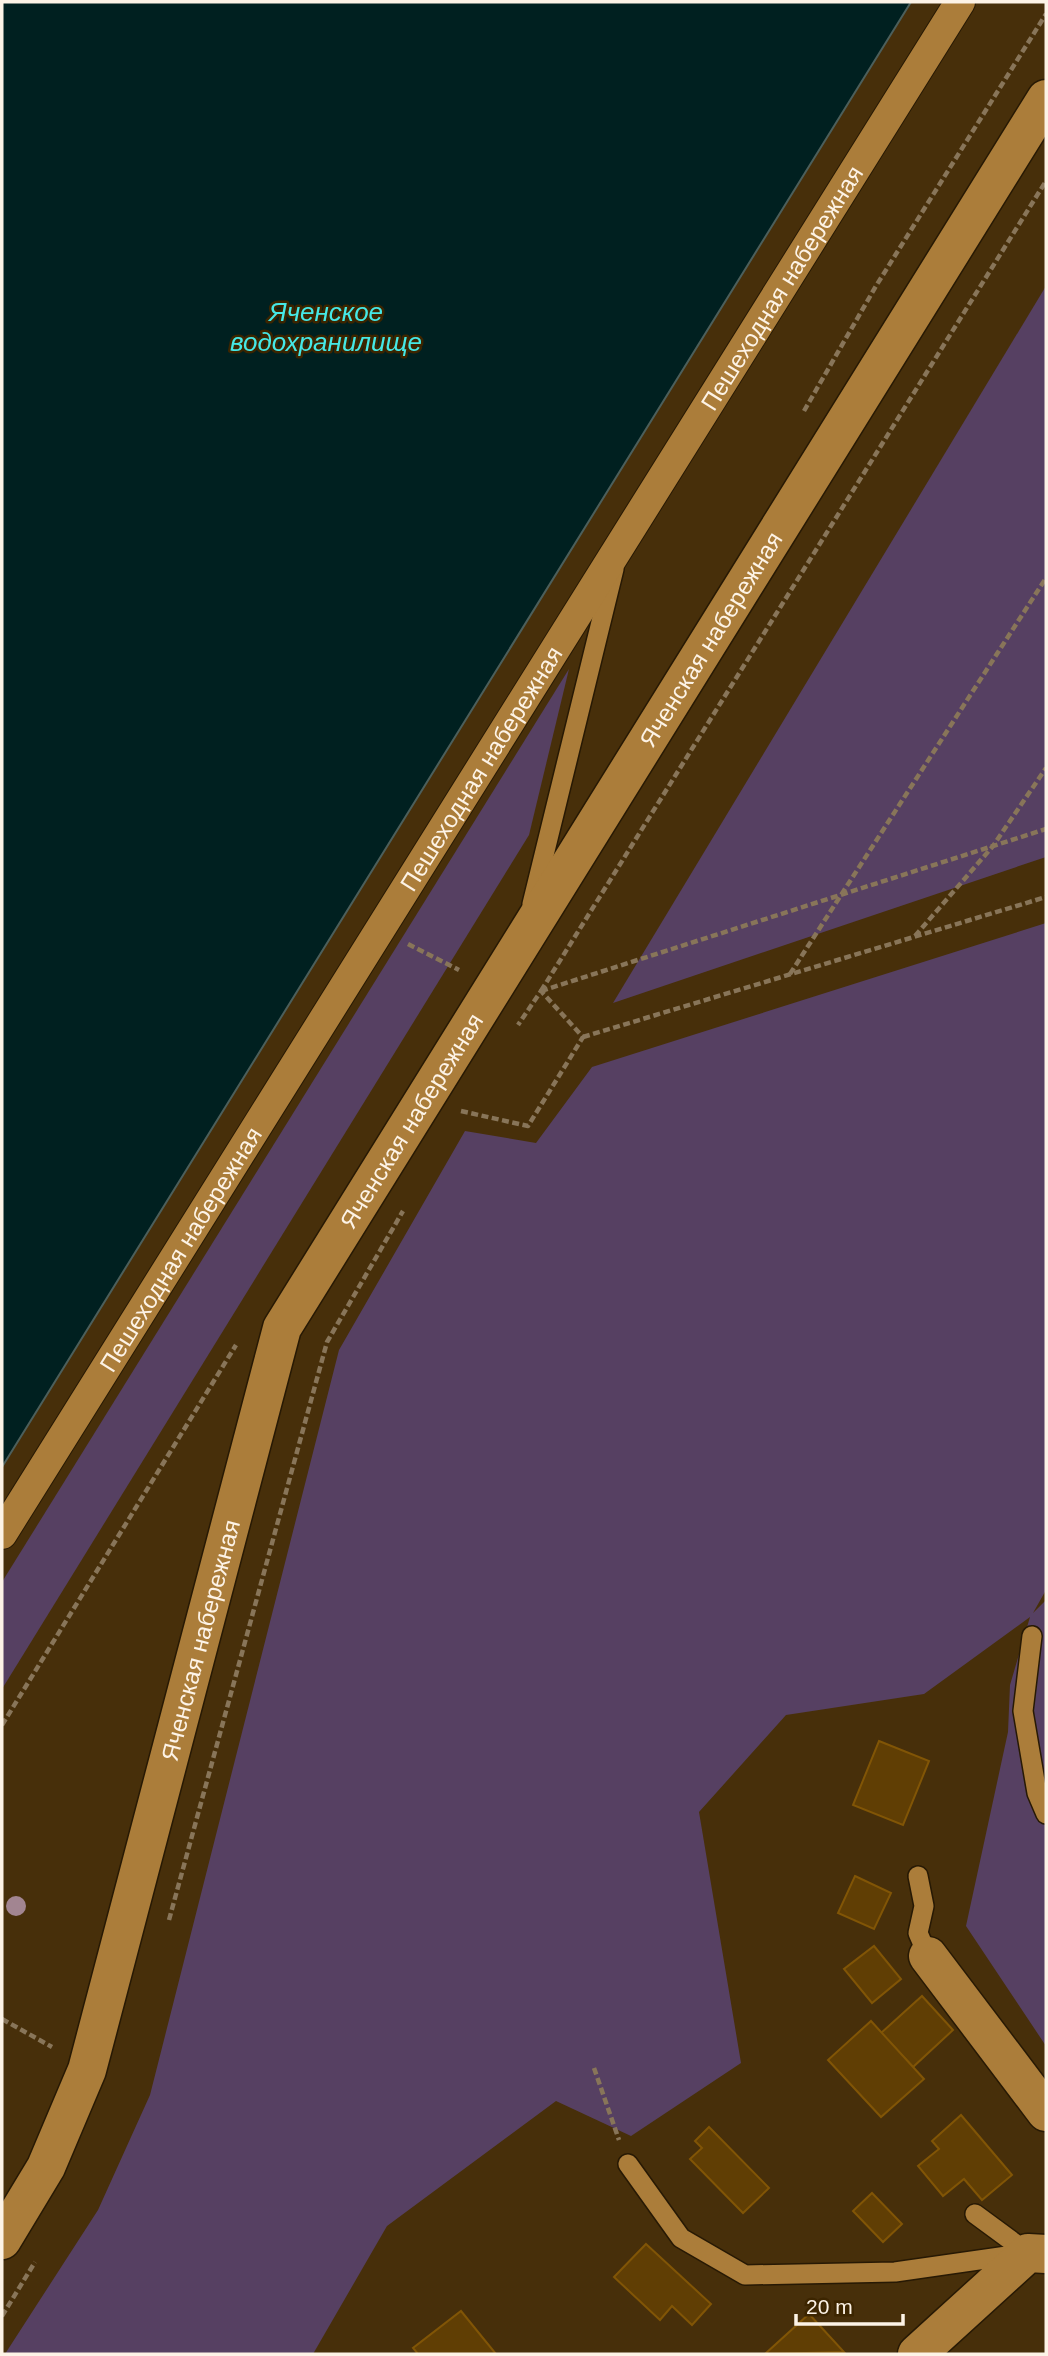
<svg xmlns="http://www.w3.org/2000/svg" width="1048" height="2356" font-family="Helvetica,sans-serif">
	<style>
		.green { fill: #564062 }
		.water { fill: #002020; stroke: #4c5f5b; stroke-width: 2 }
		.building { fill: #603e04; stroke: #815506; stroke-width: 2 }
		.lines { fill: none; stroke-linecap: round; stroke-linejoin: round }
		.service-casing { stroke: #271904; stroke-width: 22 }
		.pedestrian-casing { stroke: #271904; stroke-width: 32 }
		.minor-casing { stroke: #271904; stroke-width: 41 }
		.tertiary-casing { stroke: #271904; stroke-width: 41 }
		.path { stroke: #887559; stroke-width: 4.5; stroke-dasharray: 7 3.5; stroke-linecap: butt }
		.service { stroke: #ab7d3a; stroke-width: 19 }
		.pedestrian { stroke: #ab7d3a; stroke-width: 30 }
		.minor { stroke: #ab7d3a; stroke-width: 38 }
		.tertiary { stroke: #ab7d3a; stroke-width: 38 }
		.tree { fill: #a28591 }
		.labels { text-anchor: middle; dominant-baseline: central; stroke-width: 5; stroke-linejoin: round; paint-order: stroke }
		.street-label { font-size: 24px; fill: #fdf3e6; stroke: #3c2500 }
		.water-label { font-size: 26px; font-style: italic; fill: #45e8e6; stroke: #3c2500 }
	</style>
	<rect width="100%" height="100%" fill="#472f0a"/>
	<g class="green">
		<polygon points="1046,286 1046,857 613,1003"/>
		<polygon points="569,669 529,835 2,1689 2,1582"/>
		<polygon points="1046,923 1046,1590 1033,1613 1046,1600 1046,2046 966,1926 1008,1732 1010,1685 1030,1617 924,1694 786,1715 699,1812 741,2063 631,2136 556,2101 387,2226 313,2354 5,2354 98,2210 150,2095 339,1350 465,1131 536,1143 592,1067"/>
	</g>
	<polygon class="water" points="2,2 911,2 2,1467"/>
	<g class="building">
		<polygon points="879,1741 929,1761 903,1825 853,1805"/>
		<polygon points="855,1876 891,1893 874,1929 838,1913"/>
		<polygon points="874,1946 901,1979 872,2003 844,1969"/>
		<polygon points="922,1996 953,2030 913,2067 881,2033"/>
		<polygon points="871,2021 924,2079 881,2117 828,2060"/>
		<polygon points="961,2115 1012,2175 982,2200 964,2179 943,2196 918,2166 939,2149 932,2141"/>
		<polygon points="709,2127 769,2188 743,2213 690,2159 702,2148 695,2141"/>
		<polygon points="872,2193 902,2224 883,2242 853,2211"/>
		<polygon points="646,2244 711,2304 692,2325 672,2306 660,2320 614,2277"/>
		<polygon points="461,2311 496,2354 418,2354 413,2348"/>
		<polygon points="809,2314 844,2352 765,2354"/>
	</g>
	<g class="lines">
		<defs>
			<g id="service">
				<polyline points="532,904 614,569"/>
				<polyline points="1032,1636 1023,1711 1037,1793 1046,1814"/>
				<polyline points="918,1876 924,1906 918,1933 928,1956"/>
				<polyline points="628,2164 681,2238 745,2275 895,2272 1028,2253 975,2214"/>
			</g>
			<g id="pedestrian">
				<path id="s1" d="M2,1534L960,2"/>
			</g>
			<g id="minor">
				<polyline points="928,1956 1046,2112"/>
				<polyline points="917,2354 1028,2253 1046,2254"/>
			</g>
			<g id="tertiary">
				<path id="s2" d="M2,2240L46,2167L87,2070L282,1328L1046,99"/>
			</g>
		</defs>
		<use href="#service" class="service-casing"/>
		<use href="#pedestrian" class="pedestrian-casing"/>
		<use href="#minor" class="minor-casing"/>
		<use href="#tertiary" class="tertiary-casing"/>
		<g class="path">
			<polyline points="804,411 876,286 1046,14"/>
			<polyline points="915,936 993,846 1046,768"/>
			<polyline points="408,944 459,970"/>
			<polyline points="790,974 1046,578"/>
			<polyline points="541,991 1046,181"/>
			<polyline points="541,991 1046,829"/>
			<polyline points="583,1037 1046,897"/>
			<polyline points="461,1111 528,1126 583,1037 541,991 518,1025"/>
			<polyline points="2,1725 236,1345"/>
			<polyline points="169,1920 327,1342 403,1211"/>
			<polyline points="2,2019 52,2047"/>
			<polyline points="594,2068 619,2140"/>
			<polyline points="2,2316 35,2262"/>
		</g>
		<use href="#service" class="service"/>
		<use href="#pedestrian" class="pedestrian"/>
		<use href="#minor" class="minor"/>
		<use href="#tertiary" class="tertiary"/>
	</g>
	<circle class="tree" cx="16" cy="1906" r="10"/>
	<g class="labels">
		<g class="street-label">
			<text stroke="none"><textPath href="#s1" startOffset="1470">Пешеходная набережная</textPath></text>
			<text stroke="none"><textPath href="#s2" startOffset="1769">Яченская набережная</textPath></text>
			<text stroke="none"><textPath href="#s1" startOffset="903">Пешеходная набережная</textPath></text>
			<text stroke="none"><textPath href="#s2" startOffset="1202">Яченская набережная</textPath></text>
			<text stroke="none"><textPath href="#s1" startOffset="336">Пешеходная набережная</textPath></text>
			<text stroke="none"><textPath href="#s2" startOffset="635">Яченская набережная</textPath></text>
		</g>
		<g class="water-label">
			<text x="326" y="312">Яченское<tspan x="326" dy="30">водохранилище</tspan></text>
		</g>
	</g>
	<rect width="1048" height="2356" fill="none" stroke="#fdf3e6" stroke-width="7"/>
	<path d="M796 2314v10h107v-10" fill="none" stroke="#fdf3e6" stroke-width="3.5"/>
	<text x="806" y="2314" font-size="21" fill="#fdf3e6" stroke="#3c2500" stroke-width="5" paint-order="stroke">20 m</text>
</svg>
